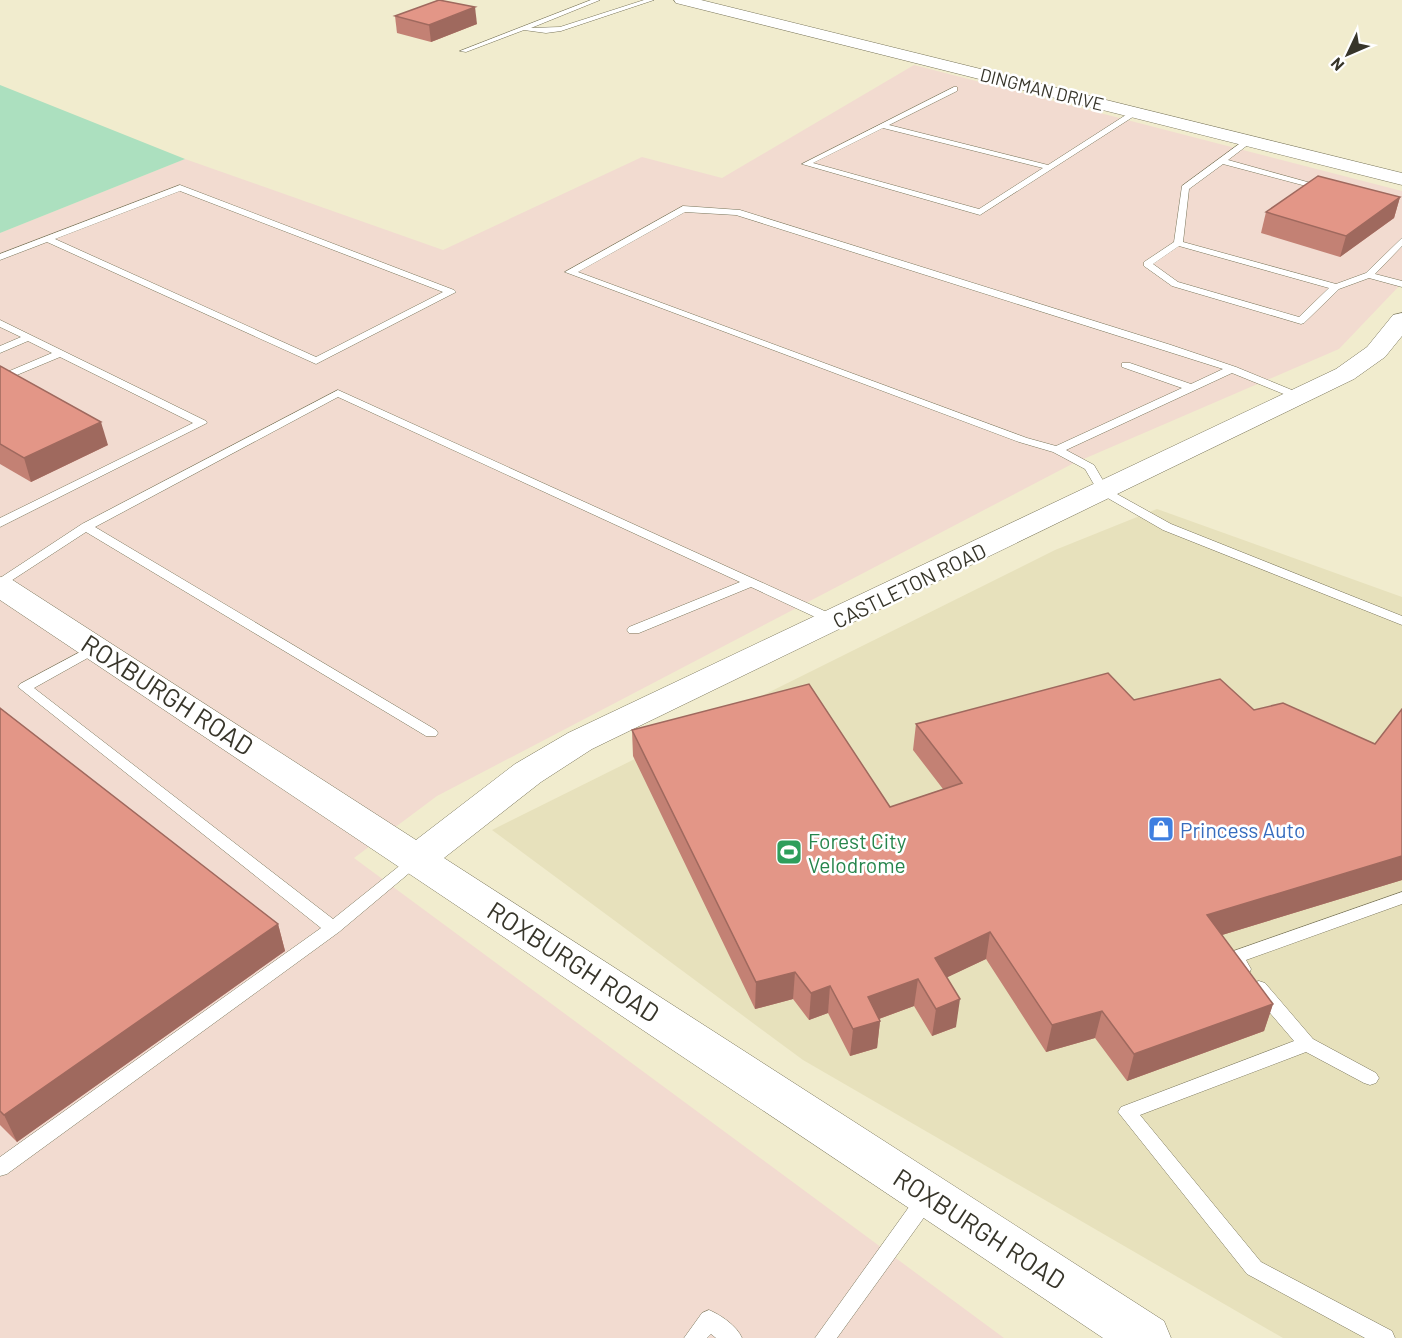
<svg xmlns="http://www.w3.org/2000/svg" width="1402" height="1338" font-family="Barlow,sans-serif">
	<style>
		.built { fill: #e7e1bc }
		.industrial { fill: #f2dbd0 }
		.green { fill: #ace0bf }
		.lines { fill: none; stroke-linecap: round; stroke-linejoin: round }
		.lane-casing { stroke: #7a765b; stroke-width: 1 }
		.secondary-casing { stroke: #7a765b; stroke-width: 1 }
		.lane { fill: #fff; fill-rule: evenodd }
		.secondary { fill: #fff; fill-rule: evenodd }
		.wall { fill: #c38174 }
		.shaded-wall { fill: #9f695e }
		.building { fill: #e39687; stroke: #9f695e; stroke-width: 1.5 }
		.labels { text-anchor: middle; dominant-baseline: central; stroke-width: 5; stroke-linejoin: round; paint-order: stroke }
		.far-street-label { font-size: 18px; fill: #37352a; stroke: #fff }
		.street-label { font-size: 21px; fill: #37352a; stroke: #fff }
		.shop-label { font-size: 21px; fill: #366cbe; stroke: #fff; text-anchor: start }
		.leisure-label { font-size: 21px; fill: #27864d; stroke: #fff; text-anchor: start }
		.near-street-label { font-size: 26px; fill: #37352a; stroke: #fff }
	</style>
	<rect width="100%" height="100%" fill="#f1ecce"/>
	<polygon class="built" points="1157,509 1402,597 1402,1338 1283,1338 803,1060 492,830 1055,550"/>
	<polygon class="industrial" points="914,65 1402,191 1402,283 1339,349 1072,464 437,796 354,858 1004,1338 0,1338 0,233 185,159 443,250 642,157 722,178"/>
	<polygon class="green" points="0,85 185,159 0,233"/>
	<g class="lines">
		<defs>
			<g id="lane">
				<polygon points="591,0 600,0 531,28 560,27 644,0 654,0 561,31 546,33 524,30 466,52 460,51"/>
				<path d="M954,87H957V91L889,125L1048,165L1132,111L1139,113L980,215L802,164ZM883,128L1043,168L979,209L813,163Z"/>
				<path d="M1246,139L1253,141L1228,160L1329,188L1325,191L1223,164L1189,189L1183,242L1336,284L1366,273L1402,238V246L1375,274L1402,281V287L1369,278L1339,289L1304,323L1301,324L1172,286L1144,266V262L1174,242L1182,186ZM1179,246L1329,288L1299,317L1178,282L1153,264Z"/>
				<path d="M180,185L454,290L456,292L316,364L47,242L0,260V254ZM180,191L443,292L316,357L55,239Z"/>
				<path d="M683,206L740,210L1171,345L1236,367L1304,395V399H1296L1232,373L1066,450L1094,465L1108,489L1171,524L1402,616V625L1163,530L1099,493L1085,469L1053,452L1019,442L565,272ZM685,212L736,215L1223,369L1191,384L1130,363H1122V367L1182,388L1056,446L1027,438L578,272Z"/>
				<polygon points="0,320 206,421 207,423 0,527 0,518 193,423 60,357 0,382 0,375 52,353 28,341 0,353 0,346 21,337 0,327"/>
				<polygon points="338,390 840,618 841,621 835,625 830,624 751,587 639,633 629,633 627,630 629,627 740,582 338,397 95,527 436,730 438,733 436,736 426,736 86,532 0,588 0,578 82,524"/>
				<polygon points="97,643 104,647 102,650 34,688 333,919 413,855 423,855 426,859 339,932 7,1174 0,1176 0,1157 321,928 18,687 20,684"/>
				<path d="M1402,892V904L1246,960L1251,969L1249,974C1237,977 1231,968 1226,958L1228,953Z"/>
				<polygon points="1259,981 1265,983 1313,1039 1376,1073 1379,1078 1376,1083 1370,1085 1364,1083 1306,1052 1140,1115 1261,1262 1392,1331 1395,1338 1365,1338 1247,1274 1118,1112 1121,1107 1294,1041 1253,993 1251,988 1253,983"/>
				<polygon points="926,1191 933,1193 936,1199 933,1205 837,1338 815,1338 919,1193"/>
				<path d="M709,1310C721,1315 737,1326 742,1338H716L711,1334L707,1338H684L702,1313Z"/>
			</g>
			<g id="secondary">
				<polygon points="674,0 701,0 1402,173 1402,185 676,3"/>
				<polygon points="1402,313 1402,336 1385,357 1354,379 592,749 541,782 444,858 1164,1321 1171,1338 1103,1338 0,600 0,577 11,579 416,840 515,764 568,733 1336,369 1367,347 1393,315"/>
			</g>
		</defs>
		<use href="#lane" class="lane-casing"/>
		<use href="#secondary" class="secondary-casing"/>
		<use href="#lane" class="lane"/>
		<use href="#secondary" class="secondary"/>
	</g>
	<g class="wall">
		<polygon points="395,16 477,24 431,42 397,33"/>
		<polygon points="1400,197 1394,218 1340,257 1261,233 1266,212"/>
		<polygon points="0,366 108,445 31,482 0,464"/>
		<polygon points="1134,700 1254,710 1375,744 1402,709 1402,880 1222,935 1273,1004 1264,1031 1127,1081 1095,1038 1046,1052 986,959 947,977 956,1027 932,1036 914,1006 879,1019 880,1021 877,1048 850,1056 828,1013 809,1020 793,999 755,1009 633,756 632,730 890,807 943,789 913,750 916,724"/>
		<polygon points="0,708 278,924 285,951 17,1142 0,1125"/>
	</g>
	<g class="shaded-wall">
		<polygon points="475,7 477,24 431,42 429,25"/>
		<polygon points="1400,197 1394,218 1340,257 1346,236"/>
		<polygon points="101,422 108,445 31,482 24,458"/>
		<polygon points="1402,856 1402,880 1199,942 1207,915"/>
		<polygon points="278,924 285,951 17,1142 4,1115"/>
		<polygon points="990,932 986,959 931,985 935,958"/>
		<polygon points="795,972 793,999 755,1009 756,982"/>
		<polygon points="918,979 914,1006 865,1024 868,997"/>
		<polygon points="830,986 828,1013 809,1020 811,993"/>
		<polygon points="960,999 956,1027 932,1036 936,1009"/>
		<polygon points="1273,1004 1264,1031 1127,1081 1134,1054"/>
		<polygon points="1102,1011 1095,1038 1046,1052 1052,1025"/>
		<polygon points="880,1021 877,1048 850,1056 853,1029"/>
	</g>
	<g class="building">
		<polygon points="439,0 475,7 429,25 395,16"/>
		<polygon points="1318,176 1400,197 1346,236 1266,212"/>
		<polygon points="0,366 101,422 24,458 0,444"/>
		<polygon points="1108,673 1134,700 1220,679 1254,710 1283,703 1375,744 1402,709 1402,856 1207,915 1273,1004 1134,1054 1102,1011 1052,1025 990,932 935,958 960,999 936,1009 918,979 868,997 880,1021 853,1029 830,986 811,993 795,972 756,982 632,730 809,684 890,807 962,783 916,724"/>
		<polygon points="0,708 278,924 4,1115 0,1111"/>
	</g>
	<defs>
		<symbol id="shop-square" viewBox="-11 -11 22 22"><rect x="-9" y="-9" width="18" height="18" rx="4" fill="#3f7fe0" stroke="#fff"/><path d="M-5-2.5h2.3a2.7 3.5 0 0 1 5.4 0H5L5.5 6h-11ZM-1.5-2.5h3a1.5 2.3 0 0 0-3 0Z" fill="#fff"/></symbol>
		<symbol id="stadium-square" viewBox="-11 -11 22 22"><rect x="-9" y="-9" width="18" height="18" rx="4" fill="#2e9e5b" stroke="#fff"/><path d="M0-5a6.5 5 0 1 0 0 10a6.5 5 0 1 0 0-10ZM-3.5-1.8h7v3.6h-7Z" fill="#fff"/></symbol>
	</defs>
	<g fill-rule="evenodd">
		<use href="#shop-square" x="1146" y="814" width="30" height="30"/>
		<use href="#stadium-square" x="774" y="837" width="30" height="30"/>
	</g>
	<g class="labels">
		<g class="far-street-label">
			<text transform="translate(1042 89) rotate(14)">DINGMAN DRIVE</text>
		</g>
		<g class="street-label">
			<text transform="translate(909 585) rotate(-26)">CASTLETON ROAD</text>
		</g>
		<g class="shop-label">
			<text x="1180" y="829">Princess Auto</text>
		</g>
		<g class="leisure-label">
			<text x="808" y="840">Forest City<tspan x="808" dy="24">Velodrome</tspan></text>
		</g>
		<g class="near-street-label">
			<text transform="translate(168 694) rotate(33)">ROXBURGH ROAD</text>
			<text transform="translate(574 961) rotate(33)">ROXBURGH ROAD</text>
			<text transform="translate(980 1228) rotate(33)">ROXBURGH ROAD</text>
		</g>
	</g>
	<g transform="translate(1348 54) rotate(226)" stroke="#ffffff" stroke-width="4.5" paint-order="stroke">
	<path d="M0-4.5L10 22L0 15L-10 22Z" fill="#37352a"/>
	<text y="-9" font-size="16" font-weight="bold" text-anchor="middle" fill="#37352a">N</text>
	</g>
</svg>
